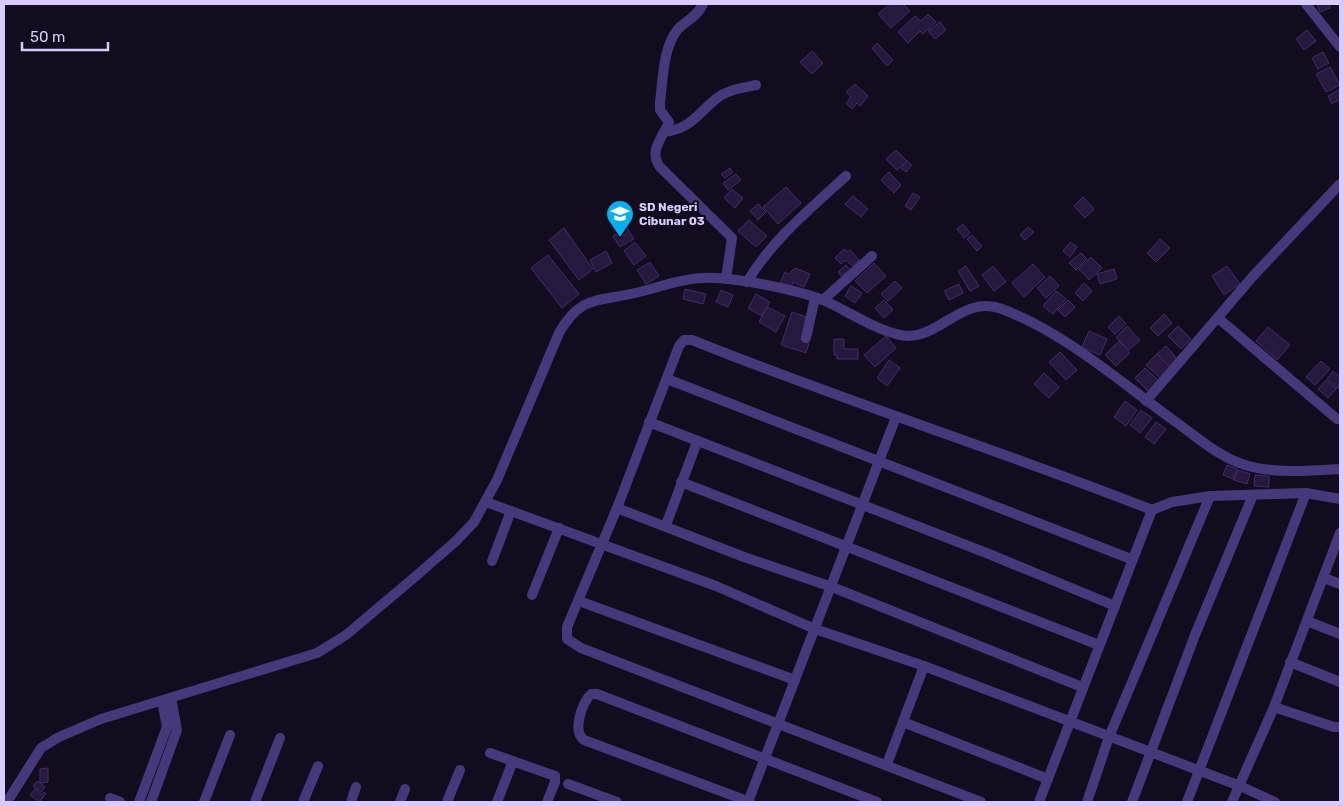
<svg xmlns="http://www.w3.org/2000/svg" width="1344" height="806" font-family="Rubik,sans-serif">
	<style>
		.building { fill: #27193e; stroke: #422c69 }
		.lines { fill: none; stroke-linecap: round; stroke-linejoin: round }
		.street { stroke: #46397b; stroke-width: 10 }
		.labels { text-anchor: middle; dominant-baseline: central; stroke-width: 4.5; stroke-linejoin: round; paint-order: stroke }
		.poi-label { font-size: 12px; font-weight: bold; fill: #d9cbfd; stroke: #120c1e; text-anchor: start }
	</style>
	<rect width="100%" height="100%" fill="#120c1e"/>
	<g class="building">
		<polygon points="890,4 903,4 910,11 891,28 878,14"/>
		<polygon points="1317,4 1329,4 1330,8 1320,12"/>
		<polygon points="928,14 936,22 923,34 920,31 908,43 898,32 915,16 921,21"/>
		<polygon points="940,22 946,30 935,39 928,31"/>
		<polygon points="1307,30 1316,41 1304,50 1296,39"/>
		<polygon points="877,43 893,60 887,66 872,48"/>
		<polygon points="812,51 823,63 812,74 800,62"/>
		<polygon points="1323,52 1329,63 1318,69 1312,58"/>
		<polygon points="1330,67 1340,85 1326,92 1316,74"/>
		<polygon points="855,84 868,96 860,106 857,103 852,109 846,103 851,97 846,92"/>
		<polygon points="1340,89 1340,99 1332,104 1328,96"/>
		<polygon points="896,150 907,161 897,170 886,159"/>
		<polygon points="907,161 912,165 906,172 901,168"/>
		<polygon points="730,168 733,172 725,178 721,174"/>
		<polygon points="889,172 901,185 894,193 881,180"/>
		<polygon points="736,174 741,180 728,190 723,183"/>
		<polygon points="786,187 801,203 778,224 763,207"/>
		<polygon points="732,189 743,198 735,208 724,198"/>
		<polygon points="913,193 920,197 911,210 905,206"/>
		<polygon points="853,196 868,209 861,217 845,204"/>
		<polygon points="1083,197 1094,209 1085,218 1074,206"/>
		<polygon points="758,204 766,212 758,220 750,211"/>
		<polygon points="749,220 767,236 756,247 738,231"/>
		<polygon points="963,224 970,233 964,238 957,229"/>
		<polygon points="1028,227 1034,232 1025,240 1020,235"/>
		<polygon points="564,228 593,269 579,280 549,240"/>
		<polygon points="627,228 634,239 620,247 613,236"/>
		<polygon points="972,235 982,246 977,251 967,239"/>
		<polygon points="1160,239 1170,248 1156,262 1147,253"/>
		<polygon points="635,242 646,256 634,265 624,251"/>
		<polygon points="1070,242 1077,247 1070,257 1063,251"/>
		<polygon points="844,249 848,252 850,250 859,260 852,266 846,260 841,264 835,258"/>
		<polygon points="606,251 612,263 596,272 590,260"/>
		<polygon points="1081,253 1087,259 1076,270 1069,263"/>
		<polygon points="548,255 579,294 562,308 531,268"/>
		<polygon points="1091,257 1102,268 1089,280 1079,269"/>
		<polygon points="650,262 659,276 646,284 637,270"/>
		<polygon points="874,263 886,276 867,293 855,281"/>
		<polygon points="1033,264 1045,277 1024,297 1012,283"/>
		<polygon points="846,265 852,272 844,279 838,272"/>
		<polygon points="966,266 979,286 970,291 958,271"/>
		<polygon points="993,266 1006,282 994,291 982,275"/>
		<polygon points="1227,266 1240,284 1224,295 1212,276"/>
		<polygon points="795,268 810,274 804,287 793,282 790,289 780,283 785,272 789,274"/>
		<polygon points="1114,269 1117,279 1100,284 1097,274"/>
		<polygon points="1050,276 1059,286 1046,298 1037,288"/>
		<polygon points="895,281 902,288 888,301 881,294"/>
		<polygon points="1084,283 1092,291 1083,301 1075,293"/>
		<polygon points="959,284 963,293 949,300 944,291"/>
		<polygon points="851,286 862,293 855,303 845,296"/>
		<polygon points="685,289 706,294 703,304 683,299"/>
		<polygon points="721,290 733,295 728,307 716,302"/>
		<polygon points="1056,291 1066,299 1053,314 1043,306"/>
		<polygon points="756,294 770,302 762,316 748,308"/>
		<polygon points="884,300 893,310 884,318 875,308"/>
		<polygon points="1068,300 1075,307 1065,317 1058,310"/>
		<polygon points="767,307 785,316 776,332 759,322"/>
		<polygon points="792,312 809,318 801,340 809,343 806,353 781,345"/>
		<polygon points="1164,314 1172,323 1158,336 1150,328"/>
		<polygon points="1119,316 1126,324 1115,334 1108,327"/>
		<polygon points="1127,326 1140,340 1129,350 1116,337"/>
		<polygon points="1178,326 1191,339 1181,349 1168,336"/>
		<polygon points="1268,327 1290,345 1277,360 1256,341"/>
		<polygon points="1089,331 1107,339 1100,355 1082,347"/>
		<polygon points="886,336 896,348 875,367 864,355"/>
		<polygon points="834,339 844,339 844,349 858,349 858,359 837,359 837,355 834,355"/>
		<polygon points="1119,341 1130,353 1116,366 1105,355"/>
		<polygon points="1166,346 1179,361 1171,368 1157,354"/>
		<polygon points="1060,352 1077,370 1066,380 1049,362"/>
		<polygon points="1157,354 1171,368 1161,379 1146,365"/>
		<polygon points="889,360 900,368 887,386 877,378"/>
		<polygon points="1321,361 1330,369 1315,385 1306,377"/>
		<polygon points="1145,368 1160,382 1150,393 1135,378"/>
		<polygon points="1333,371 1340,377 1338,389 1327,379"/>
		<polygon points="1044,373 1059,387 1049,398 1034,384"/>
		<polygon points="1326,380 1336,389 1328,398 1318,389"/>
		<polygon points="1125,401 1137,410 1126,426 1114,417"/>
		<polygon points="1141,410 1152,418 1140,433 1130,425"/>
		<polygon points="1156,422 1166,429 1154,444 1145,437"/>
		<polygon points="1227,465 1237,469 1233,479 1223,475"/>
		<polygon points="1238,470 1250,474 1247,484 1234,480"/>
		<polygon points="1255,475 1269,476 1269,487 1254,486"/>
		<polygon points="48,768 48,782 40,783 40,769"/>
		<polygon points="37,781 45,787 41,792 33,786"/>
		<polygon points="35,789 42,795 44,792 46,794 39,802 30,795"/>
	</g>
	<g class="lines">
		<g class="street">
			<path d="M703,4C698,16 687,20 678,29C663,47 663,79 660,102V110L669,122C663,137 648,151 660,167L732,238L726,279"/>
			<polyline points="1306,4 1340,47"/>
			<path d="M664,132C692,128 696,115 716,99C727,90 742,88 756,85"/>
			<path d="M747,282C772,240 810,209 846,176"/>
			<polyline points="823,300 872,256"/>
			<polyline points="1218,318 1337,419"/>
			<polyline points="806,338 815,298"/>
			<polyline points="667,379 1131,559"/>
			<polyline points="1146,401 1254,275 1340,184"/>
			<polyline points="649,422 989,554 1115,606"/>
			<polyline points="681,482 1099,645"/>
			<polyline points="486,502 716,586 815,629 924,666 1240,786 1275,802"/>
			<polyline points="617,508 744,557 832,587 1082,687"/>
			<polyline points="666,525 697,442"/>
			<polyline points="492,561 511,511"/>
			<polyline points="1324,578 1340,584"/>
			<polyline points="532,595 559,528"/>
			<polyline points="579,601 795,680"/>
			<polyline points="1307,621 1340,634"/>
			<polyline points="1290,662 1340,682"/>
			<polyline points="1274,707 1334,727 1340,727"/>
			<polyline points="903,722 1048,779"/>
			<polyline points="490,753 555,776 555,782 547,802"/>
			<polyline points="887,764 924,666"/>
			<polyline points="568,784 617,802"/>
			<polyline points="110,798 120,802"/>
			<path d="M7,802L41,748L59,737L101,719L317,653L346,635L416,576L456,541L474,522L497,480L559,333C581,295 597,302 635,293C657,288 679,279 702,278C730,276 800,290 825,301C848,311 885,336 909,336C942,335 964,295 1002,309C1067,334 1120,382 1176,422C1198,438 1219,457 1245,465C1275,474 1310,471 1340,469"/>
			<polyline points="139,802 167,727 162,701"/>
			<polyline points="151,802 177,730 171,698"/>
			<polyline points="204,802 230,735"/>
			<polyline points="255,802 280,738"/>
			<polyline points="303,802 318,766"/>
			<polyline points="351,802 356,787"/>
			<polyline points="400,802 405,789"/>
			<polyline points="447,802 460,770"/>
			<polyline points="497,802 513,761"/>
			<polyline points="748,802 896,417"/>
			<path d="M750,802L584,740C572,731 582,703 591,694H597L877,802"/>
			<path d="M981,802L581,648L567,639V627L617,508L679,346L684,340H692C843,401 1000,450 1152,510"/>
			<polyline points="1039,802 1152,510 1172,502 1210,496 1306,493 1340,499"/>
			<polyline points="1087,802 1109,737 1210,496"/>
			<polyline points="1132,802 1195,635 1253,495"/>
			<polyline points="1187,802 1306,493"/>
			<polyline points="1232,802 1274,707 1340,533"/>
		</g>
	</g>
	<defs>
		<symbol id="school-pin" viewBox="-11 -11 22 30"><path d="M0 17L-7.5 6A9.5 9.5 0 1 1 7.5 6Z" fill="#07b0ed" stroke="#120c1e"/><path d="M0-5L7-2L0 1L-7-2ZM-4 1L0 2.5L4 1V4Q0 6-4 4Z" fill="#fff"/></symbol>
	</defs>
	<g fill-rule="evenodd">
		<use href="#school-pin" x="604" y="198" width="32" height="43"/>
	</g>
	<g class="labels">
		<g class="poi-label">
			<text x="639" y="207">SD Negeri<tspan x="639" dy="14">Cibunar 03</tspan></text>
		</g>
	</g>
	<rect width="1344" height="806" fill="none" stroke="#d9cbfd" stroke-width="10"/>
	<path d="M22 42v8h86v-8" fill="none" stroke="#d9cbfd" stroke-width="2.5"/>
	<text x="30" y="42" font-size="15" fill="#d9cbfd" stroke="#120c1e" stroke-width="4" paint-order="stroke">50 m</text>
</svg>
